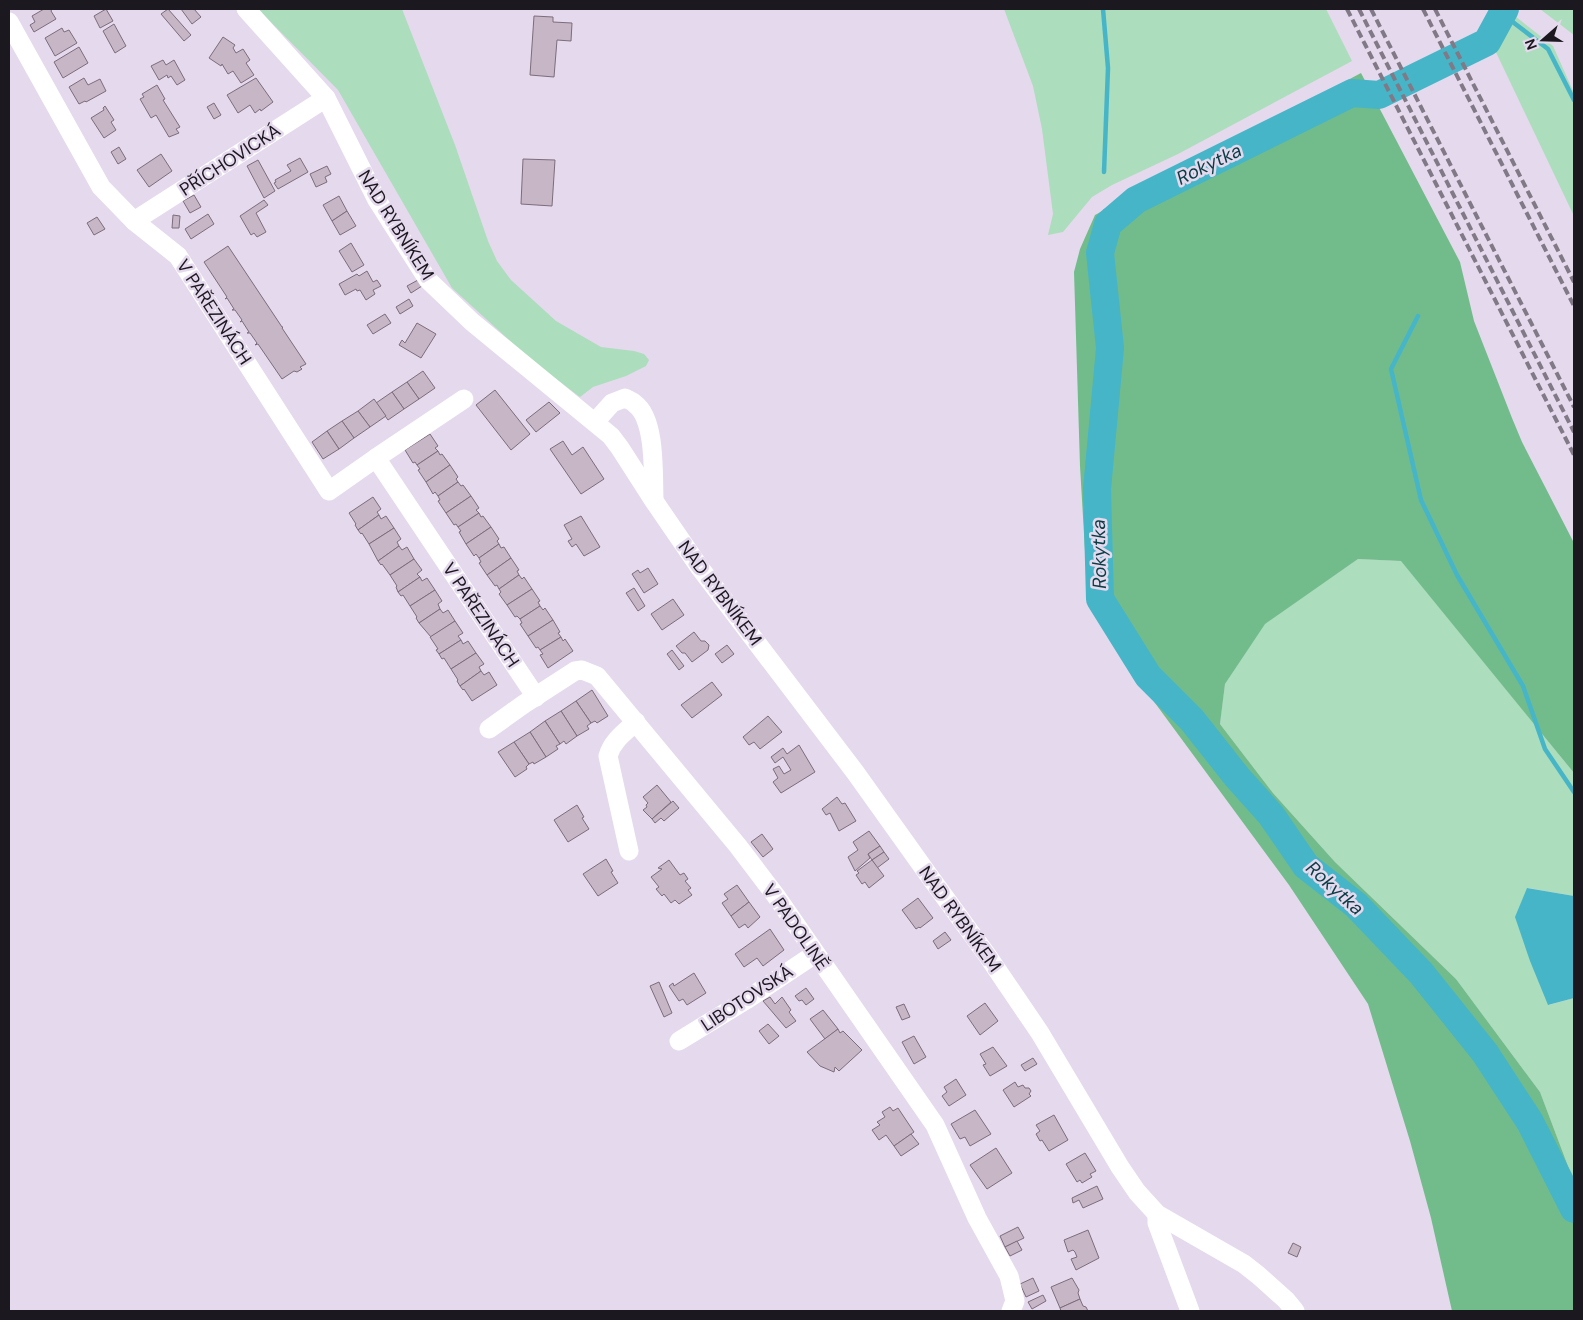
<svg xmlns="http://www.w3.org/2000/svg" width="1583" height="1320" font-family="'DM Sans',sans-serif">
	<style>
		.green { fill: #acddbc }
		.forest { fill: #72bc8c }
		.water { fill: #46b5c8 }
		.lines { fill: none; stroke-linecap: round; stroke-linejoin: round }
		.stream { stroke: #46b5c8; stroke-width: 4.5 }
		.river { stroke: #46b5c8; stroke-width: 28 }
		.building { fill: #c7b6c6; stroke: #7d6c7b }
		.minor { stroke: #fff; stroke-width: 19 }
		.rail { stroke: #817986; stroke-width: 4; stroke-dasharray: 8 4; stroke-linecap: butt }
		.labels { text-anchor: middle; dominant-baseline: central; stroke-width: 5; stroke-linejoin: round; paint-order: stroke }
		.street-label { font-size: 18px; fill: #1c181f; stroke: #e5d9ed }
		.water-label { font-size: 19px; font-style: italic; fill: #083d45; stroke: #e5d9ed }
	</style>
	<rect width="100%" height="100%" fill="#e5d9ed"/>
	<g class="green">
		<polygon points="258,9 402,9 455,145 488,241 497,261 511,280 556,321 601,347 634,351 644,354 649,360 646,366 626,376 593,387 580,397 531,360 452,288 338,90"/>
		<polygon points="1004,9 1326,9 1352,61 1178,154 1112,185 1092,197 1063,232 1048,235 1053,214 1042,129 1033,86"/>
		<polygon points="1495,9 1506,9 1553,46 1574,93 1574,216 1483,25"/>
		<polygon points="1540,9 1574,9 1574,35"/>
		<polygon points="1358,559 1402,561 1574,773 1574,896 1528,888 1549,1005 1574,998 1574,1182 1540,1092 1456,979 1335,862 1273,793 1220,724 1225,684 1264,624"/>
	</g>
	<polygon class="forest" points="1361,73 1460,262 1474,321 1512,418 1522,442 1574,543 1574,773 1401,561 1358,559 1265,624 1225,684 1220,724 1273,793 1335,862 1456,979 1540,1092 1574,1182 1574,1311 1452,1311 1431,1218 1410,1141 1368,1004 1289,885 1155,703 1103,623 1090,598 1087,585 1080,466 1074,272 1080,249 1095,215"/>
	<polygon class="water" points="1527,888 1574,896 1574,998 1548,1005 1530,961 1515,917"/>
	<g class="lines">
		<g class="stream">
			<polyline points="1103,9 1108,68 1104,172"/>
			<polyline points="1501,13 1548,49 1574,100"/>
			<polyline points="1105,211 1108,224"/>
			<polyline points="1418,316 1391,369 1421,500 1457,575 1523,686 1545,749 1574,792"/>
		</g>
		<polyline class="river" points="1505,9 1487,42 1379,95 1352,93 1136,200 1108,224 1100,253 1110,348 1097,489 1100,599 1148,676 1192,720 1237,777 1271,815 1306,866 1356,905 1421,973 1485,1053 1530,1122 1574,1209"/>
	</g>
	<g class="building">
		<polygon points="44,9 52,9 51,11 56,19 34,32 30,25 35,22 32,16"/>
		<polygon points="106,9 113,21 100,28 94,16"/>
		<polygon points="168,9 191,35 184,41 161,14"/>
		<polygon points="181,9 194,9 201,17 192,24"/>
		<polygon points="534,16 553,17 553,22 572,23 571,41 557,40 554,77 530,75"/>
		<polygon points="114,24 126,46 115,53 103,31"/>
		<polygon points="62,28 64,32 69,30 77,43 55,56 45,38"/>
		<polygon points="223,37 235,45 233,48 236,53 243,49 250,60 246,63 254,75 241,83 233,71 228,74 222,64 221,66 209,58"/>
		<polygon points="79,47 88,63 63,78 54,62"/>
		<polygon points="163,60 166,65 174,60 185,80 177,85 171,76 168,78 167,75 159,80 151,66"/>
		<polygon points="84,78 88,85 100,79 106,91 86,102 85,101 79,104 69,87"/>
		<polygon points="256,78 273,102 261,111 260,109 255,113 250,105 238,113 227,95"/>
		<polygon points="157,85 165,99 163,100 180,127 176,129 179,133 169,137 156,115 151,118 140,99 144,97 142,94"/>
		<polygon points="214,103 221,115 214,119 207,107"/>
		<polygon points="105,106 114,120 111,122 116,130 104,138 91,118 104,110 103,108"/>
		<polygon points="119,147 126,159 118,164 111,152"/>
		<polygon points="161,154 172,171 149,187 137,170"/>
		<polygon points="300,158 308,172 278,189 274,183 276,182 275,180 291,171 287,165"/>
		<polygon points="523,159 555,160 552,206 521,204"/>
		<polygon points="258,160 275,191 264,198 247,166"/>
		<polygon points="327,166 331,174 325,177 327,182 316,187 310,174"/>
		<polygon points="194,195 201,207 190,213 183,201"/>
		<polygon points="339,196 347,211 332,221 323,205"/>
		<polygon points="264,200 268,205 256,213 266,232 257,237 254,233 251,235 240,216"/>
		<polygon points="347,211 356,226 340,235 332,221"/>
		<polygon points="208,214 214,224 191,239 185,229"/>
		<polygon points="173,215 180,216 179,228 172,228"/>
		<polygon points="97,217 105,229 94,235 87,223"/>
		<polygon points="351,243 364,265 352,272 339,251"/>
		<polygon points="228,246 282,327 283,327 282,328 306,364 300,367 302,369 297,372 294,371 282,379 258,344 255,345 257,343 250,333 247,333 249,332 242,321 240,322 242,320 235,310 232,310 234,309 227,298 225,299 227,297 204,262"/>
		<polygon points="367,271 373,282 377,280 381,286 373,290 375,294 366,300 360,290 357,291 356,289 345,295 339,284 357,274 359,276"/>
		<polygon points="418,280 422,286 411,293 407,286"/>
		<polygon points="409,299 413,306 400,314 396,307"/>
		<polygon points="385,314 391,323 373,334 367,325"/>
		<polygon points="417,323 436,334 421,358 399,345 402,340 405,343"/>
		<polygon points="423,371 435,388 419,399 407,382"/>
		<polygon points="407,382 419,399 404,409 392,392"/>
		<polygon points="495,390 530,434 511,450 476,405"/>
		<polygon points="392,392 404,409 388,420 376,403"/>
		<polygon points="374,399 386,416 370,427 358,411"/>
		<polygon points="549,402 560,413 536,432 526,420"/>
		<polygon points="358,411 370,427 354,438 342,421"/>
		<polygon points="342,421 354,438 339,449 327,431"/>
		<polygon points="327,431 339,449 323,459 312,442"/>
		<polygon points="430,434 438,446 435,448 438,451 417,465 415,462 413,463 405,450"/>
		<polygon points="563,441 572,455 583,447 604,479 581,494 550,449"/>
		<polygon points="438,451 440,455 442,454 450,465 426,482 418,470 420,469 417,465"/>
		<polygon points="450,465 458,477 456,479 458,482 438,496 435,492 433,494 426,482"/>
		<polygon points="458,482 461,486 463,485 471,496 446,513 438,501 440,500 438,496"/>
		<polygon points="471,496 479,508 476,510 479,513 458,527 456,524 454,525 446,513"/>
		<polygon points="373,497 381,509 377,512 379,515 358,530 355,525 356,524 349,513"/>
		<polygon points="479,513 481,517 483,516 491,527 466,544 459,532 461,531 458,527"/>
		<polygon points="379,515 381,519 386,516 394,528 369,544 362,533 361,534 358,530"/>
		<polygon points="581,516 600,547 584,556 576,544 572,547 568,541 572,539 564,525"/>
		<polygon points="491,527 499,539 497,541 499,544 479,558 476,554 474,556 466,544"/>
		<polygon points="394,528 401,539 397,542 399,546 378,561 369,544"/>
		<polygon points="499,544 501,548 504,547 511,558 487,575 479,563 481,562 479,558"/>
		<polygon points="399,546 402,550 407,547 414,559 390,575 382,564 381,565 378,561"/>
		<polygon points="511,558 519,570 517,571 519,575 499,589 497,585 495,586 487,575"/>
		<polygon points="414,559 422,570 417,574 420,577 398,592 396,587 397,586 390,575"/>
		<polygon points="648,568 658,584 644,593 632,574 638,570 640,573"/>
		<polygon points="519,575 522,579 524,577 532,589 507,605 499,594 501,592 499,589"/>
		<polygon points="420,577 422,581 427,578 435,590 410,606 403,595 401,596 398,592"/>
		<polygon points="634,588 645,606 638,611 626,593"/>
		<polygon points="532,589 540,601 538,602 540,606 520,619 517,616 515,617 507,605"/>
		<polygon points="435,590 442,601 438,604 440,609 419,623 416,618 417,617 410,606"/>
		<polygon points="673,599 684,615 662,630 651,614"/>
		<polygon points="540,606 543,610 545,608 553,620 528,636 520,624 522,623 520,619"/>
		<polygon points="440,609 443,613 448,610 455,621 431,637 419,623"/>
		<polygon points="553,620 560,632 558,633 561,637 540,650 538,647 536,648 528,636"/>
		<polygon points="455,621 463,633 458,636 461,640 439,654 436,650 438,649 430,637"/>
		<polygon points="694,632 701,641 705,641 709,645 708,650 692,662 685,653 682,653 676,646"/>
		<polygon points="561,637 563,641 565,639 573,651 548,668 540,655 543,654 540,650"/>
		<polygon points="461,640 463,644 468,641 476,653 451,669 444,658 442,659 439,654"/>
		<polygon points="727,645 734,654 722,663 715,654"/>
		<polygon points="672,650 684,666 679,670 667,654"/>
		<polygon points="476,653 484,664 479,667 481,671 460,686 457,681 458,680 451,669"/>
		<polygon points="481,671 484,675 489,672 497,685 472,701 464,689 463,690 460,686"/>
		<polygon points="712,682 722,695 692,718 681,705"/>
		<polygon points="592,690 608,716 597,723 595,721 591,723 576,701"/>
		<polygon points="576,701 591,723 587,726 589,729 577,736 561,711"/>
		<polygon points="561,711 577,736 566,744 564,741 560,744 545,721"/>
		<polygon points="768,716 782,732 760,749 754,742 749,745 743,737"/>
		<polygon points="545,721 560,744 556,746 558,749 546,757 530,732"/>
		<polygon points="530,732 546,757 534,764 533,762 529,764 514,742"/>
		<polygon points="514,742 529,764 526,767 527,769 515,777 498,752"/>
		<polygon points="799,745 815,772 781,793 773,782 778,778 773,769 779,766 784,774 791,770 783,757 775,763 771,757 783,748 787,754"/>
		<polygon points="657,785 671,802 652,819 643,810 647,807 646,805 648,803 643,797"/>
		<polygon points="837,797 842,804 845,803 856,821 839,831 830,813 826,815 822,809"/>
		<polygon points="673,801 679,808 664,821 661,818 655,823 652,819"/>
		<polygon points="577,805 584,817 582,818 589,829 568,842 554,820"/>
		<polygon points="869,831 880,846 868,854 870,858 855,871 848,857 858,850 853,842"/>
		<polygon points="762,834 773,849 763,857 751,842"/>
		<polygon points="880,846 884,852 872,860 868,854"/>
		<polygon points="884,852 889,859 877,868 872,860"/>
		<polygon points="606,859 613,871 611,872 618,883 598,896 583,874"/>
		<polygon points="669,860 680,875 684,873 688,879 685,881 691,888 688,890 692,895 679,904 675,900 671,903 664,894 662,896 656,889 659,887 651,877 662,869 658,868"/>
		<polygon points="872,860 884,876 869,888 865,882 862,884 856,875 859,873 857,871"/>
		<polygon points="737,885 749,902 731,916 722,903 728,899 724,894"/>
		<polygon points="918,898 933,918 920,928 919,927 916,929 902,910"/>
		<polygon points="749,902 760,917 748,928 745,924 739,928 731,916"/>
		<polygon points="770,929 784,950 763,966 757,958 744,967 735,954"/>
		<polygon points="945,932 951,940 938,949 933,941"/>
		<polygon points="694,973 706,993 687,1005 683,999 679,1001 669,986 673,983 674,986"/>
		<polygon points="659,982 672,1013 664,1017 650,986"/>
		<polygon points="806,988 814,999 806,1005 802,1000 799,1001 795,996"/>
		<polygon points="770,997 775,1004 782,997 791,1010 789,1012 796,1021 786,1028 763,1001"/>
		<polygon points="985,1003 998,1021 980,1035 967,1016"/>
		<polygon points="904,1004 910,1017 902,1020 896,1007"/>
		<polygon points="823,1010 838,1029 825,1039 810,1019"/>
		<polygon points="768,1024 779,1036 769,1044 759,1031"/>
		<polygon points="838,1029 840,1033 843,1031 862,1050 839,1071 835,1067 834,1072 820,1066 807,1052"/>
		<polygon points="914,1036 926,1057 914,1064 902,1042"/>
		<polygon points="993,1047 1007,1066 990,1076 983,1065 986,1064 980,1054"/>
		<polygon points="1033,1058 1037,1064 1025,1071 1021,1065"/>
		<polygon points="956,1079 966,1095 949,1106 942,1096 947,1092 944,1087"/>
		<polygon points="1015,1082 1018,1087 1023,1085 1025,1088 1029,1088 1031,1091 1029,1094 1031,1096 1014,1107 1003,1090"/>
		<polygon points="890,1107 893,1111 898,1108 914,1132 894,1146 886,1135 879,1140 872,1130 880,1125 877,1122 885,1117 882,1112"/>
		<polygon points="975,1110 991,1134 970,1146 965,1137 960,1139 951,1124"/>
		<polygon points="1054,1115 1068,1140 1049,1151 1042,1140 1040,1141 1036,1134 1040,1131 1036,1125"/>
		<polygon points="911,1134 919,1144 901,1156 894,1146"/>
		<polygon points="996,1148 1012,1173 987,1189 970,1165"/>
		<polygon points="1085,1153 1096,1171 1090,1174 1092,1177 1082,1183 1080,1180 1077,1182 1066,1164"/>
		<polygon points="1097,1186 1103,1199 1083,1208 1079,1200 1073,1203 1072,1198"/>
		<polygon points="1018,1227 1024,1238 1005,1247 1000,1236"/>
		<polygon points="1088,1230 1099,1258 1076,1270 1071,1259 1077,1257 1075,1252 1073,1250 1068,1252 1064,1240"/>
		<polygon points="1017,1241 1022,1250 1010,1256 1005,1247"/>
		<polygon points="1293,1243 1301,1247 1297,1257 1288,1253"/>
		<polygon points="1033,1278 1039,1291 1026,1297 1020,1284"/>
		<polygon points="1072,1278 1079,1290 1078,1293 1080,1299 1060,1308 1051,1287"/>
		<polygon points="1043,1295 1046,1301 1032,1309 1028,1302"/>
		<polygon points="1080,1299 1083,1306 1086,1307 1088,1311 1061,1311 1060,1308"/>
	</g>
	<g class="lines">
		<g class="minor">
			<polyline points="246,9 326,98 377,200 428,280 472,322 611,436 620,448 654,501 700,568 855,772 930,877 987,955 1040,1033 1120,1167 1137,1192 1157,1214 1244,1264 1258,1275 1286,1300 1295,1311"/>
			<polyline points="9,22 101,187 134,221 178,256 329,491 376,458 536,697"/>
			<polyline points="134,221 326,98"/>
			<path d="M595,422L612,403L625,398C628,400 633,401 635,404C656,419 653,475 654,499"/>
			<polyline points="376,458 464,399"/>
			<polyline points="489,729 524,704 575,671 582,670 597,676 738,846 776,896 935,1125 977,1218 1009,1276 1015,1301 1011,1311"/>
			<path d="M629,851L608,756C612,741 625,732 636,722"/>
			<polyline points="679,1041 746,1000 815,954"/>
			<polyline points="1157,1214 1157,1223 1190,1311"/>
		</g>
		<g class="rail">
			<polyline points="1347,9 1574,455"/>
			<polyline points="1359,9 1574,432"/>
			<polyline points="1371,9 1574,407"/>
			<polyline points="1423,9 1574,306"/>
			<polyline points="1435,9 1574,282"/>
		</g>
	</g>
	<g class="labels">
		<g class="street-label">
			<text transform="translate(230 160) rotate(-33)">PŘÍCHOVICKÁ</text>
			<text transform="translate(396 225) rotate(58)">NAD RYBNÍKEM</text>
			<text transform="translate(214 312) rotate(57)">V PAŘEZINÁCH</text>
			<text transform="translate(720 593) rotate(53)">NAD RYBNÍKEM</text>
			<text transform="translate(481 615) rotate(56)">V PAŘEZINÁCH</text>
			<text transform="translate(960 919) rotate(54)">NAD RYBNÍKEM</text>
			<text transform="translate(796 927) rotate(55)">V PADOLINĚ</text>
			<text transform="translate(747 998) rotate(-33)">LIBOTOVSKÁ</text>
		</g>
		<g class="water-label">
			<text transform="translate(1209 164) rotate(-26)">Rokytka</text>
			<text transform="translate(1099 554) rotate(-91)">Rokytka</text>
			<text transform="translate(1335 888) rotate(42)">Rokytka</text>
		</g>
	</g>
	<rect width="1583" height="1320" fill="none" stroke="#1c181f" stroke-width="20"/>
	<g transform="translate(1543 40) rotate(250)" stroke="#e5d9ed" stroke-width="4" paint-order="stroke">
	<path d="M0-4L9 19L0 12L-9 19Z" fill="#1c181f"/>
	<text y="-8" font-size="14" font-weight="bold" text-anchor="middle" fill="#1c181f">N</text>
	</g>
</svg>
